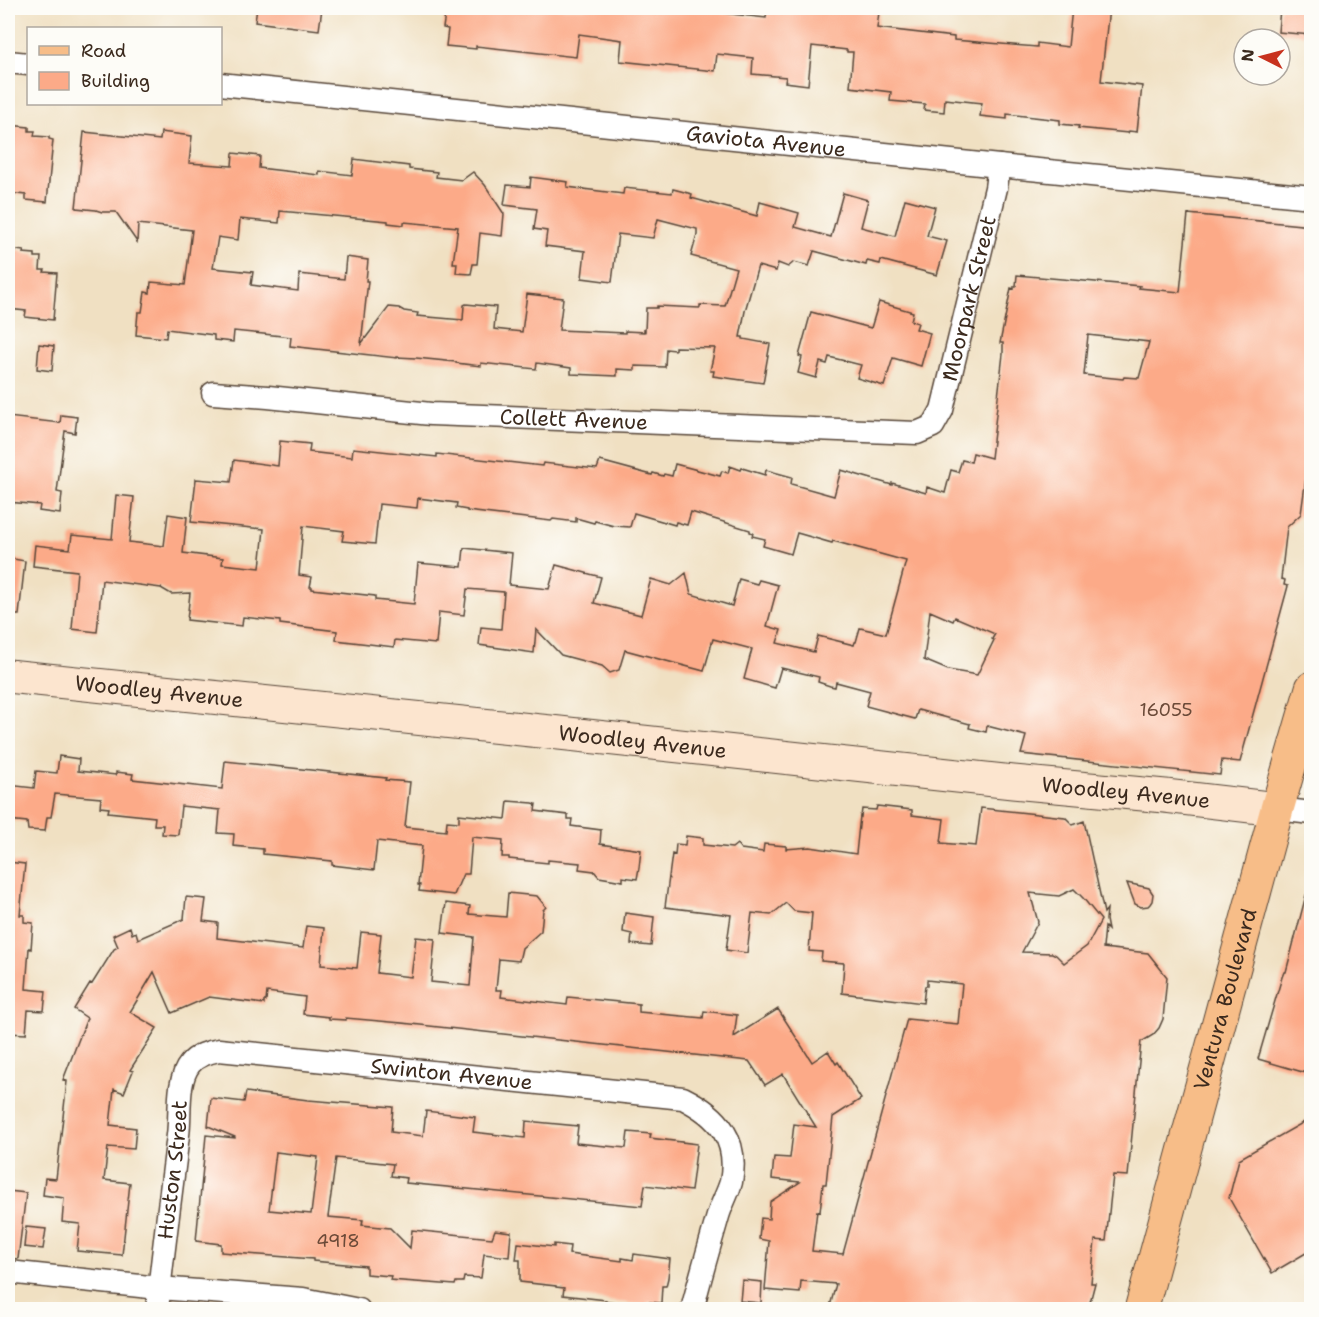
<svg xmlns="http://www.w3.org/2000/svg" width="1319" height="1317" font-family="'Shantell Sans',sans-serif">
	<style>
		.building { fill: #fcaa88; fill-rule: evenodd }
		.lines { fill: none; stroke-linecap: round; stroke-linejoin: round }
		.street-casing { stroke: #564537; stroke-width: 25 }
		.secondary-casing { stroke: #564537; stroke-width: 35 }
		.primary-casing { stroke: #564537; stroke-width: 35 }
		.street { stroke: #fff; stroke-width: 22 }
		.secondary { stroke: #fce5cf; stroke-width: 33 }
		.primary { stroke: #f7bd88; stroke-width: 33 }
		.labels { text-anchor: middle; dominant-baseline: central; stroke-width: 5; stroke-linejoin: round; paint-order: stroke }
		.number-label { font-size: 18px; fill: #6b4a38 }
		.street-label { font-size: 21px; fill: #3b2a1e; stroke: #fdfcf7 }
	</style>
	<rect width="100%" height="100%" fill="#fdfcf7"/>
	<filter id="ink" filterUnits="userSpaceOnUse"><feTurbulence type="fractalNoise" baseFrequency=".0167" numOctaves="2"/><feDisplacementMap in="SourceGraphic" scale="12" xChannelSelector="R" yChannelSelector="G"/><feConvolveMatrix kernelMatrix="1 2 1 2 8 2 1 2 1" color-interpolation-filters="sRGB"/></filter>
	<filter id="wash" filterUnits="userSpaceOnUse"><feTurbulence type="fractalNoise" baseFrequency=".008" numOctaves="4" result="noise"/><feDisplacementMap in="SourceGraphic" scale="24" xChannelSelector="R" yChannelSelector="G"/><feGaussianBlur stdDeviation="1.35" result="paint"/><feColorMatrix in="noise" values="0 0 0 0 0 0 0 0 0 0 0 0 0 0 0 0 0 1.4 0 .05"/><feComposite in="paint" operator="in"/></filter>
	<g filter="url(#wash)">
		<rect width="100%" height="100%" fill="#f0e0c2"/>
		<g id="blocks">
			<g class="building">
				<polygon points="257,8 322,8 319,30 255,22"/>
				<polygon points="446,8 724,8 723,13 766,18 767,9 793,13 794,8 831,8 879,12 877,28 954,37 954,40 1037,47 1037,43 1068,47 1072,8 1109,8 1101,81 1142,86 1137,132 1129,131 1128,133 1078,128 1079,126 1060,124 1060,120 1007,114 1007,119 980,116 982,103 945,99 944,112 924,110 925,104 890,101 891,92 850,87 853,52 847,52 847,50 812,46 808,85 785,82 786,77 752,74 753,58 717,54 715,71 620,61 622,40 579,34 576,57 476,46 476,49 446,46 448,29 443,28"/>
				<polygon points="1280,8 1311,8 1311,35 1278,32"/>
				<polygon points="8,125 29,127 29,131 35,131 34,136 49,137 49,139 53,140 47,202 26,200 26,195 8,193"/>
				<polygon points="84,132 160,140 161,132 192,136 189,163 232,166 233,153 260,156 259,168 319,175 319,171 352,175 354,159 409,166 409,169 437,172 436,177 462,180 473,172 485,185 504,214 502,236 480,233 477,264 473,264 471,274 456,273 457,263 453,263 458,227 404,222 404,225 388,223 388,221 280,211 279,223 240,219 238,240 218,237 213,268 253,272 251,285 298,291 299,274 344,279 346,257 368,260 366,281 368,281 361,344 389,307 399,308 404,311 418,313 417,316 463,320 464,305 466,304 496,307 494,329 522,332 527,294 563,298 559,330 625,333 625,331 644,332 644,330 645,331 646,308 657,308 657,306 700,308 700,305 725,306 736,268 691,256 697,235 697,229 658,219 653,238 618,234 612,282 582,278 585,251 545,246 547,231 534,229 537,209 504,205 507,185 530,187 531,177 568,182 567,187 623,194 624,188 672,193 673,189 692,194 691,198 757,216 760,202 799,213 795,227 831,237 843,193 868,200 861,227 895,236 905,199 935,207 927,236 947,241 937,275 881,260 880,264 867,261 866,265 814,251 809,266 794,262 788,267 778,263 776,271 758,266 745,311 740,337 743,337 743,339 770,344 763,383 713,376 714,371 710,371 715,348 675,347 675,350 666,349 665,367 635,366 635,370 617,369 617,376 571,374 571,368 537,363 536,369 481,363 481,366 456,363 456,362 416,358 397,357 397,358 290,346 291,337 234,331 233,342 214,340 214,335 167,329 166,338 136,335 138,312 142,312 145,292 150,293 151,282 185,285 192,230 138,224 137,242 116,212 102,212 96,210 76,208"/>
				<path d="M1188,214L1311,226V466L1307,470L1301,514L1287,527L1281,579L1285,580L1284,585L1288,586L1240,762L1222,760L1220,775L1021,754L1026,736L987,726L986,732L969,728L970,724L918,710L915,719L866,706L870,691L836,682L835,687L830,686L818,682L819,677L781,668L775,688L744,679L752,649L713,639L704,671L625,650L619,670L610,673L602,666L561,655L536,629L534,653L479,645L481,627L501,629L504,592L467,589L464,615L439,612L436,644L395,640L394,647L336,640L337,631L280,624V621L243,617L242,626L187,620L190,593L171,594L161,588L102,580L97,632L72,629L77,571L33,566L35,545L70,549L72,535L112,539L116,495L134,497L129,542L164,546L168,514L187,517L183,553L223,558L222,564L260,568L264,529L191,522L196,479L231,482L234,460L278,466L280,441L310,444L309,452L352,457L353,448L437,457V454L542,466L543,463L597,469L600,461L652,475L653,473L663,476L664,474L672,476L675,464L720,476L722,471L728,473L730,466L741,470L742,468L765,475L766,470L792,477L791,484L834,496L841,470L892,485V483L926,493L927,487L945,493L951,470L958,472L962,460L971,462L973,453L991,458L1003,354V343H1000L1011,288L1014,289V286H1016L1017,275L1140,286L1139,288L1180,292ZM1088,335L1149,342L1139,378L1124,377L1123,379L1084,375ZM418,498L457,503L456,508L467,510V511L551,521L553,519L576,522V518L594,523L595,521L614,526L630,527L634,513L675,525L676,522L687,525L691,512L750,530V532L753,533L752,536L765,539L763,546L791,554L797,533L832,543L833,541L906,561L886,634L860,628L856,642H855L854,645L818,636L814,652L777,643L781,630L767,626L778,585L759,580L757,584L739,579L732,606L691,594L686,573L671,585L651,579L641,615L594,603L601,577L556,565L549,589L509,585L512,553L464,548L462,567L418,563L414,604L375,600V596L312,589V587H310L312,577L299,575L303,526L344,531L342,541L375,544L379,504L417,508ZM930,611L953,621L955,617L995,634L992,639L994,640L977,675L948,670L924,660Z"/>
				<polygon points="8,249 24,251 23,253 35,254 35,257 41,257 40,270 45,270 44,272 57,273 53,320 25,317 26,311 8,309"/>
				<polygon points="879,302 913,312 911,321 918,323 916,329 930,333 921,366 893,358 884,386 857,378 861,365 829,357 827,364 820,362 816,378 798,373 802,357 799,356 811,312 871,328"/>
				<polygon points="39,344 54,346 52,371 37,369"/>
				<polygon points="61,415 77,417 75,433 65,431 57,492 62,493 60,514 39,511 40,505 8,502 10,466 8,466 8,417 60,423"/>
				<polygon points="8,558 25,561 19,615 8,615"/>
				<polygon points="59,756 79,759 78,771 116,775 116,772 133,774 132,779 222,789 225,761 386,778 385,780 410,782 405,827 446,831 447,821 459,822 459,814 506,819 508,801 533,803 536,804 535,811 568,815 568,819 572,819 571,826 601,830 600,844 641,850 639,868 637,879 623,877 623,881 599,877 594,871 579,869 580,863 548,860 548,863 509,859 509,857 502,857 503,840 472,837 469,874 463,874 454,895 419,891 420,885 418,885 422,846 377,841 374,870 332,865 332,861 263,854 263,849 233,846 234,834 218,833 220,810 181,806 178,835 162,834 163,825 154,825 155,817 108,812 109,808 100,807 101,798 55,794 51,817 47,817 45,831 28,830 27,822 8,820 8,785 34,788 36,771 57,773"/>
				<path d="M877,806L912,810V815L944,819L941,843L976,846L981,808L1065,817L1073,825L1084,821L1104,913L1107,909L1106,920L1108,930L1105,927L1103,948L1148,953L1167,977L1163,1019L1159,1028L1153,1035L1143,1041H1141L1128,1176L1113,1175L1106,1241L1095,1240L1091,1283H1095L1088,1310H829L836,1284L801,1281L800,1293L765,1290L769,1241L759,1239L761,1218L769,1219L770,1202L800,1182L772,1179L774,1157L790,1158L794,1124L816,1127L783,1074L765,1085L749,1061L402,1023L346,1018V1020L329,1019V1017L303,1014L305,997L267,992L266,1001H264V1004L209,997L172,1013L154,972L130,1012L157,1028L130,1070L133,1071L124,1093L114,1089L110,1125L136,1128L134,1149L108,1147L104,1180L130,1183L122,1255L77,1251L80,1224L62,1222L64,1198L43,1195L45,1178L56,1179L67,1081L63,1080L87,1018L74,1009L90,983L92,984L114,949L118,947L113,935L130,927L132,934L136,932L138,939L184,919L186,897L206,899L203,921L218,923L217,938L303,948L306,926L324,928L321,965L357,968L361,932L381,934L377,973L411,977L416,937L435,939L431,982L470,986L474,937L442,933L446,903L470,906L469,914L506,917L508,893L537,896L546,907L543,910L541,931L522,948L519,961L499,959L496,990H502L501,997L567,1005L568,997L639,1004V1012L703,1018L704,1011L737,1015L734,1037L778,1009L812,1062L828,1051L836,1064L838,1062L861,1099L833,1117L826,1184H823L820,1212L817,1211L812,1251L843,1254L907,1019L958,1024L962,984L927,980V986H925L923,1003L842,993L844,963L821,961L822,952L809,951L812,913L794,911L786,903L771,915L752,913L747,953L726,950L731,915L665,907L672,854L675,855L676,844L685,845L686,836L703,838V845L732,848L737,844L741,849L763,852L764,844L786,846V849L810,847L856,854L860,816L861,817L862,809L876,810ZM1074,889L1083,898L1101,920L1087,946L1064,963L1056,955L1052,953L1022,952L1038,922L1030,893L1059,896Z"/>
				<polygon points="8,862 25,864 20,915 24,915 24,922 33,923 31,949 29,948 26,989 46,991 44,1011 28,1010 26,1034 8,1033"/>
				<polygon points="1127,883 1149,888 1153,894 1152,901 1150,904 1148,906 1141,907 1135,904"/>
				<polygon points="1306,895 1311,896 1311,1072 1307,1071 1306,1073 1258,1059 1282,977 1284,972 1286,972"/>
				<polygon points="625,913 654,917 651,946 631,944 632,934 623,932"/>
				<path d="M246,1092L308,1100L393,1107L391,1132L423,1136L426,1111L475,1117L473,1132L525,1138L526,1121L578,1126L576,1143L626,1148L628,1132L651,1134L650,1138L697,1144L691,1191L645,1185L642,1206L406,1183L407,1178L391,1176L393,1164L336,1158L328,1217L363,1220L362,1225L390,1228L410,1248L412,1230L492,1238L495,1230L511,1232L509,1257L484,1254L481,1278L464,1277L463,1282H456L455,1285L390,1280L391,1276L366,1274V1266L313,1261V1259L221,1252V1244L196,1241L206,1135L235,1138V1137L208,1126L211,1098L244,1102ZM276,1152L318,1157L311,1214L269,1210Z"/>
				<polygon points="1311,1118 1311,1250 1272,1273 1229,1198 1239,1159"/>
				<polygon points="8,1191 26,1193 18,1259 8,1258"/>
				<polygon points="26,1227 46,1229 43,1249 24,1247"/>
				<polygon points="518,1243 554,1247 554,1244 570,1246 569,1254 622,1261 622,1258 633,1260 634,1254 670,1259 668,1278 666,1286 662,1286 661,1303 648,1302 648,1304 645,1304 645,1305 607,1301 606,1300 563,1295 564,1288 556,1287 556,1286 520,1282 520,1260 516,1260"/>
				<polygon points="742,1280 762,1282 761,1303 740,1301"/>
			</g>
		</g>
	</g>
	<g filter="url(#ink)">
		<use href="#blocks" fill-opacity="0" stroke="#564537" stroke-width="1.5"/>
		<g class="lines">
			<defs>
				<g id="street">
					<polyline points="8,62 28,64"/>
					<path id="s1" d="M220,84L999,166L1312,197"/>
					<path id="s2" d="M213,393L268,397L431,414L917,433L933,426L942,410L996,188L999,166"/>
					<polyline points="1277,809 1312,813"/>
					<polyline points="8,1272 159,1288 303,1299 359,1310"/>
					<path id="s3" d="M157,1310C163,1251 171,1193 178,1135C181,1114 176,1081 190,1064C197,1055 209,1052 219,1050L683,1098C719,1116 739,1140 731,1182C728,1193 721,1205 718,1216C709,1247 700,1278 692,1310"/>
				</g>
				<g id="secondary">
					<path id="s4" d="M8,676L550,732L1013,782L1165,796L1277,809"/>
				</g>
				<g id="primary">
					<path id="s5" d="M1141,1310L1277,809L1312,688"/>
				</g>
			</defs>
			<use href="#street" class="street-casing"/>
			<use href="#secondary" class="secondary-casing"/>
			<use href="#primary" class="primary-casing"/>
			<use href="#street" class="street"/>
			<use href="#secondary" class="secondary"/>
			<use href="#primary" class="primary"/>
		</g>
	</g>
	<g class="labels">
		<g class="number-label">
			<text x="1166" y="710">16055</text>
			<text x="338" y="1241">4918</text>
		</g>
		<g class="street-label">
			<text stroke="none"><textPath href="#s1" startOffset="549">Gaviota Avenue</textPath></text>
			<text stroke="none"><textPath href="#s2" startOffset="856">Moorpark Street</textPath></text>
			<text stroke="none"><textPath href="#s2" startOffset="362">Collett Avenue</textPath></text>
			<text stroke="none"><textPath href="#s4" startOffset="152">Woodley Avenue</textPath></text>
			<text stroke="none"><textPath href="#s4" startOffset="638">Woodley Avenue</textPath></text>
			<text stroke="none"><textPath href="#s4" startOffset="1124">Woodley Avenue</textPath></text>
			<text stroke="none"><textPath href="#s5" startOffset="322">Ventura Boulevard</textPath></text>
			<text stroke="none"><textPath href="#s3" startOffset="516">Swinton Avenue</textPath></text>
			<text stroke="none"><textPath href="#s3" startOffset="141">Huston Street</textPath></text>
		</g>
	</g>
	<rect width="1319" height="1317" fill="none" stroke="#fdfcf7" stroke-width="30"/>
	<rect x="27" y="27" width="195" height="78" fill="#fdfcf7" stroke="#afa8a0" stroke-width="1.5"/>
	<rect x="39" y="46" width="30" height="9" fill="#f7bd88" stroke="#afa8a0" stroke-width="1.5"/>
	<text x="81" y="57" font-size="18" fill="#3b2a1e">Road</text>
	<rect x="39" y="72" width="30" height="18" fill="#fcaa88" stroke="#afa8a0" stroke-width="1.5"/>
	<text x="81" y="87" font-size="18" fill="#3b2a1e">Building</text>
	<g transform="translate(1262 57) rotate(276)"><circle r="28" fill="#fdfcf7" stroke="#afa8a0" stroke-width="1.5"/>
	<path d="M0-4.5L10 22L0 15L-10 22Z" fill="#c8321e"/>
	<text y="-9" font-size="16" font-weight="bold" text-anchor="middle" fill="#3b2a1e">N</text>
	</g>
</svg>
